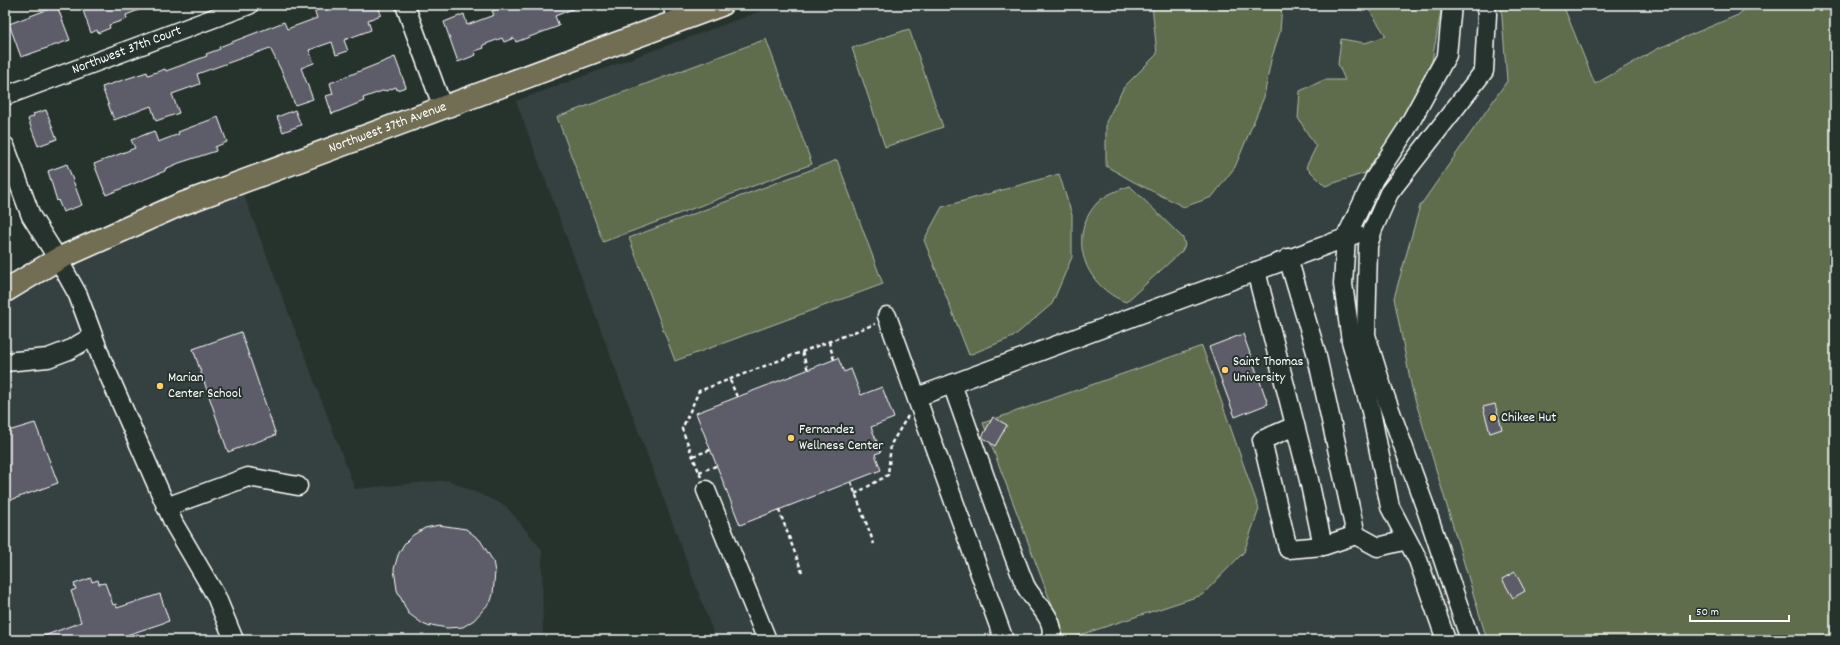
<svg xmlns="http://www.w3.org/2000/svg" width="1840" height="645" font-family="Dekko,sans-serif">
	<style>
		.built { fill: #36403f }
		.green { fill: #5e6d4e; stroke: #aeb6a6 }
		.building { fill: #5c5d69; stroke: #fff }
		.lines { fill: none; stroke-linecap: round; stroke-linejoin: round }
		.minor-casing { stroke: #fff; stroke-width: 21 }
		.major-casing { stroke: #fff; stroke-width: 25 }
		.path { stroke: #fff; stroke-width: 2.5; stroke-dasharray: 4 3; stroke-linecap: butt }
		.minor { stroke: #26332d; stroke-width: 18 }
		.major { stroke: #726e52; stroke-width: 22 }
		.poi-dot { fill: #ffd166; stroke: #26332d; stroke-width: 1.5 }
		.labels { text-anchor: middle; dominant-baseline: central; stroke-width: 4; stroke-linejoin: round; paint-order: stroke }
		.street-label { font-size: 14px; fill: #fff; stroke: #26332d }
		.poi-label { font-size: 14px; fill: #fff; stroke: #26332d; text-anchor: start }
	</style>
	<rect width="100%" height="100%" fill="#26332d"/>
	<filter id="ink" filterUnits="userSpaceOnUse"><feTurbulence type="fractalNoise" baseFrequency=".025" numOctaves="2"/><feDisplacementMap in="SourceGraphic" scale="8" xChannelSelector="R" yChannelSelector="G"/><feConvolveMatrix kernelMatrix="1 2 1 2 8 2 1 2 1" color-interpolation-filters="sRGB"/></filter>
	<g filter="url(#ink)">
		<g class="built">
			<polygon points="777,5 1835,5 1835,640 716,640 516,101"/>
			<polygon points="239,182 355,489 448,480 506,506 542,550 543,640 5,640 5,291"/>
		</g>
		<g class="green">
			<polygon points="1152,5 1282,5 1280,32 1271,60 1264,97 1235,167 1212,197 1184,207 1134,182 1106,166 1106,122 1124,87 1157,54"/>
			<polygon points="1359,5 1442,5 1432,61 1402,121 1365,173 1325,186 1306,167 1316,147 1298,118 1300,91 1324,80 1345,80 1338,64 1341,39 1365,43 1386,36 1368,8"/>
			<polygon points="1501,5 1563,5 1595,84 1659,48 1738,15 1748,5 1835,5 1835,640 1487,640 1412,389 1394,298 1420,206 1507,81"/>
			<polygon points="909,29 943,127 885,147 852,48"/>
			<polygon points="766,39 812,164 603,242 557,117"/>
			<polygon points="837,160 883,284 675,361 629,238"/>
			<polygon points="1059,174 1072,215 1072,257 1052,304 1013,337 969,355 924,240 942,207"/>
			<path d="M1130,186L1183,238L1185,245L1182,251L1126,302C1085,287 1066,237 1097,203C1106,194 1118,190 1130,186Z"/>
			<polygon points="1202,346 1259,509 1244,552 1202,595 1065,640 983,423"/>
		</g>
		<g class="building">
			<polygon points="81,5 149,5 149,6 126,15 127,19 109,25 110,28 98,33 97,30 91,33"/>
			<polygon points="328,5 378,5 381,15 368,20 371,30 344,40 348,51 336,55 332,42 309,50 314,63 301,68 313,99 295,105 283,74 270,48 197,74 200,84 172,94 179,113 156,121 151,106 114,120 102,87 147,72 148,75 165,69 166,71 207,56 206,54 220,49 219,47 284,22 287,29 317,18 314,10"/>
			<polygon points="509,5 580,5 580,6 555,16 559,26 516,42 514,38 504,42 502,38 483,45 484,48 475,51 476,55 458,62 444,22 464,14 467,25 494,15 492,11"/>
			<polygon points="57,6 70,40 21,57 9,24"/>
			<polygon points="395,57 406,87 397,90 396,87 386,91 385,90 363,98 364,101 332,114 326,96 333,94 330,83"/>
			<polygon points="46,110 57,139 38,146 28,119 34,116 33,114"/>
			<polygon points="295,110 301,125 283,132 277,117"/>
			<polygon points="218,117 227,142 215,147 216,151 179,163 165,169 165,171 106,195 94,164 135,148 131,140 154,131 158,142 179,134 178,132"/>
			<polygon points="67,164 82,205 63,212 58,200 57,201 48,171"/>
			<polygon points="241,332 276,435 228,452 193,349"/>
			<polygon points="1243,334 1268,404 1235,417 1209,347"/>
			<polygon points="838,358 844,372 851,369 861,395 882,387 894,418 871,427 881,452 875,454 881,470 740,525 696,413"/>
			<polygon points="1495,404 1502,429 1490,433 1483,407"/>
			<polygon points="993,417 1007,425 995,446 982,437"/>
			<polygon points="35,423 58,483 5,502 5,432"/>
			<polygon points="439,525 466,529 480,540 493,561 495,572 493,594 491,601 474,620 463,627 447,628 431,625 430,627 423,624 408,613 397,590 394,569 398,555 404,544 413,535 425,528"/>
			<polygon points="1515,572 1525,591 1513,598 1502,579"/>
			<polygon points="91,578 92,582 98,580 99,584 105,583 113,605 116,604 117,608 160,594 169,621 121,637 122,640 36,640 36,639 81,622 71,591 76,589 74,584"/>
		</g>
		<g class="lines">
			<defs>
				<g id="minor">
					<polyline points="405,5 443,108"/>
					<polyline points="672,5 678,21"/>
					<path id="s1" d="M5,96L249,5"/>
					<polyline points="5,146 31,216 58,259 78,295 102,360 174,524 216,596 234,640"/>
					<polyline points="1288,258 1316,352 1356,535 1378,547 1407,540"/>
					<polyline points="1256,271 1309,480 1323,546 1356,535"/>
					<polyline points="887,316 1004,640"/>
					<polyline points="5,362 48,358 69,350 93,336"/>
					<path d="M952,384C976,451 999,519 1025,585C1033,602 1059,620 1050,640"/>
					<polyline points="917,397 1356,234"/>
					<polyline points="1295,426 1262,440 1288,549 1323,546"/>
					<polyline points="706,490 767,640"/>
					<polyline points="166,507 248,477 298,486"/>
					<polyline points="1446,640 1418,560 1390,507 1371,411 1351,341 1343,284 1346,237 1374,179 1406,130 1447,55 1452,5"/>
					<polyline points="1470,640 1427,512 1384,393 1366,335 1368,246 1373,229 1389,193 1484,71 1487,14 1485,5"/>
				</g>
				<g id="major">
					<path id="s2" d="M5,291L58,259L179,205L721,5"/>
				</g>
			</defs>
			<use href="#minor" class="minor-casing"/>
			<use href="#major" class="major-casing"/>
			<g class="path">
				<polyline points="829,342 834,360"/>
				<polyline points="802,352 808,370"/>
				<polyline points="730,380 737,397"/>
				<polyline points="693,456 710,450"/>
				<polyline points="699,472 716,466"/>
				<polyline points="701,477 682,429 699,391 875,324"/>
				<polyline points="851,482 874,544"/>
				<polyline points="855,494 888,475 891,444 908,416"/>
				<polyline points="779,510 802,572"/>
			</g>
			<use href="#minor" class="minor"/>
			<use href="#major" class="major"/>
		</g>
	</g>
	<g class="poi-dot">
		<circle cx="1225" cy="370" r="4"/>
		<circle cx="160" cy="386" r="4"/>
		<circle cx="1493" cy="418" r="4"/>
		<circle cx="791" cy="438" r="4"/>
	</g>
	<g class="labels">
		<g class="street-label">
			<text stroke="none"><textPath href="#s1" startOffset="130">Northwest 37th Court</textPath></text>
			<text stroke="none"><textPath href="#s2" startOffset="417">Northwest 37th Avenue</textPath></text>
		</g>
		<g class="poi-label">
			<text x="1233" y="362">Saint Thomas<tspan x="1233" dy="16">University</tspan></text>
			<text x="168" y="378">Marian<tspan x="168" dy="16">Center School</tspan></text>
			<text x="1501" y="418">Chikee Hut</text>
			<text x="799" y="430">Fernandez<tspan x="799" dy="16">Wellness Center</tspan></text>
		</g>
	</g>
	<rect width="1840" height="645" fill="none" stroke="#26332d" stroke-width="20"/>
	<rect x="10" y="10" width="1820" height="625" fill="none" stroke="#fff" stroke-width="1.5" filter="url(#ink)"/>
	<path d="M1690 615v6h99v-6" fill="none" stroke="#ffffff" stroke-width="2"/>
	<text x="1696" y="615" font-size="12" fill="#ffffff" stroke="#26332d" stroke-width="3" paint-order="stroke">50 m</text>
</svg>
